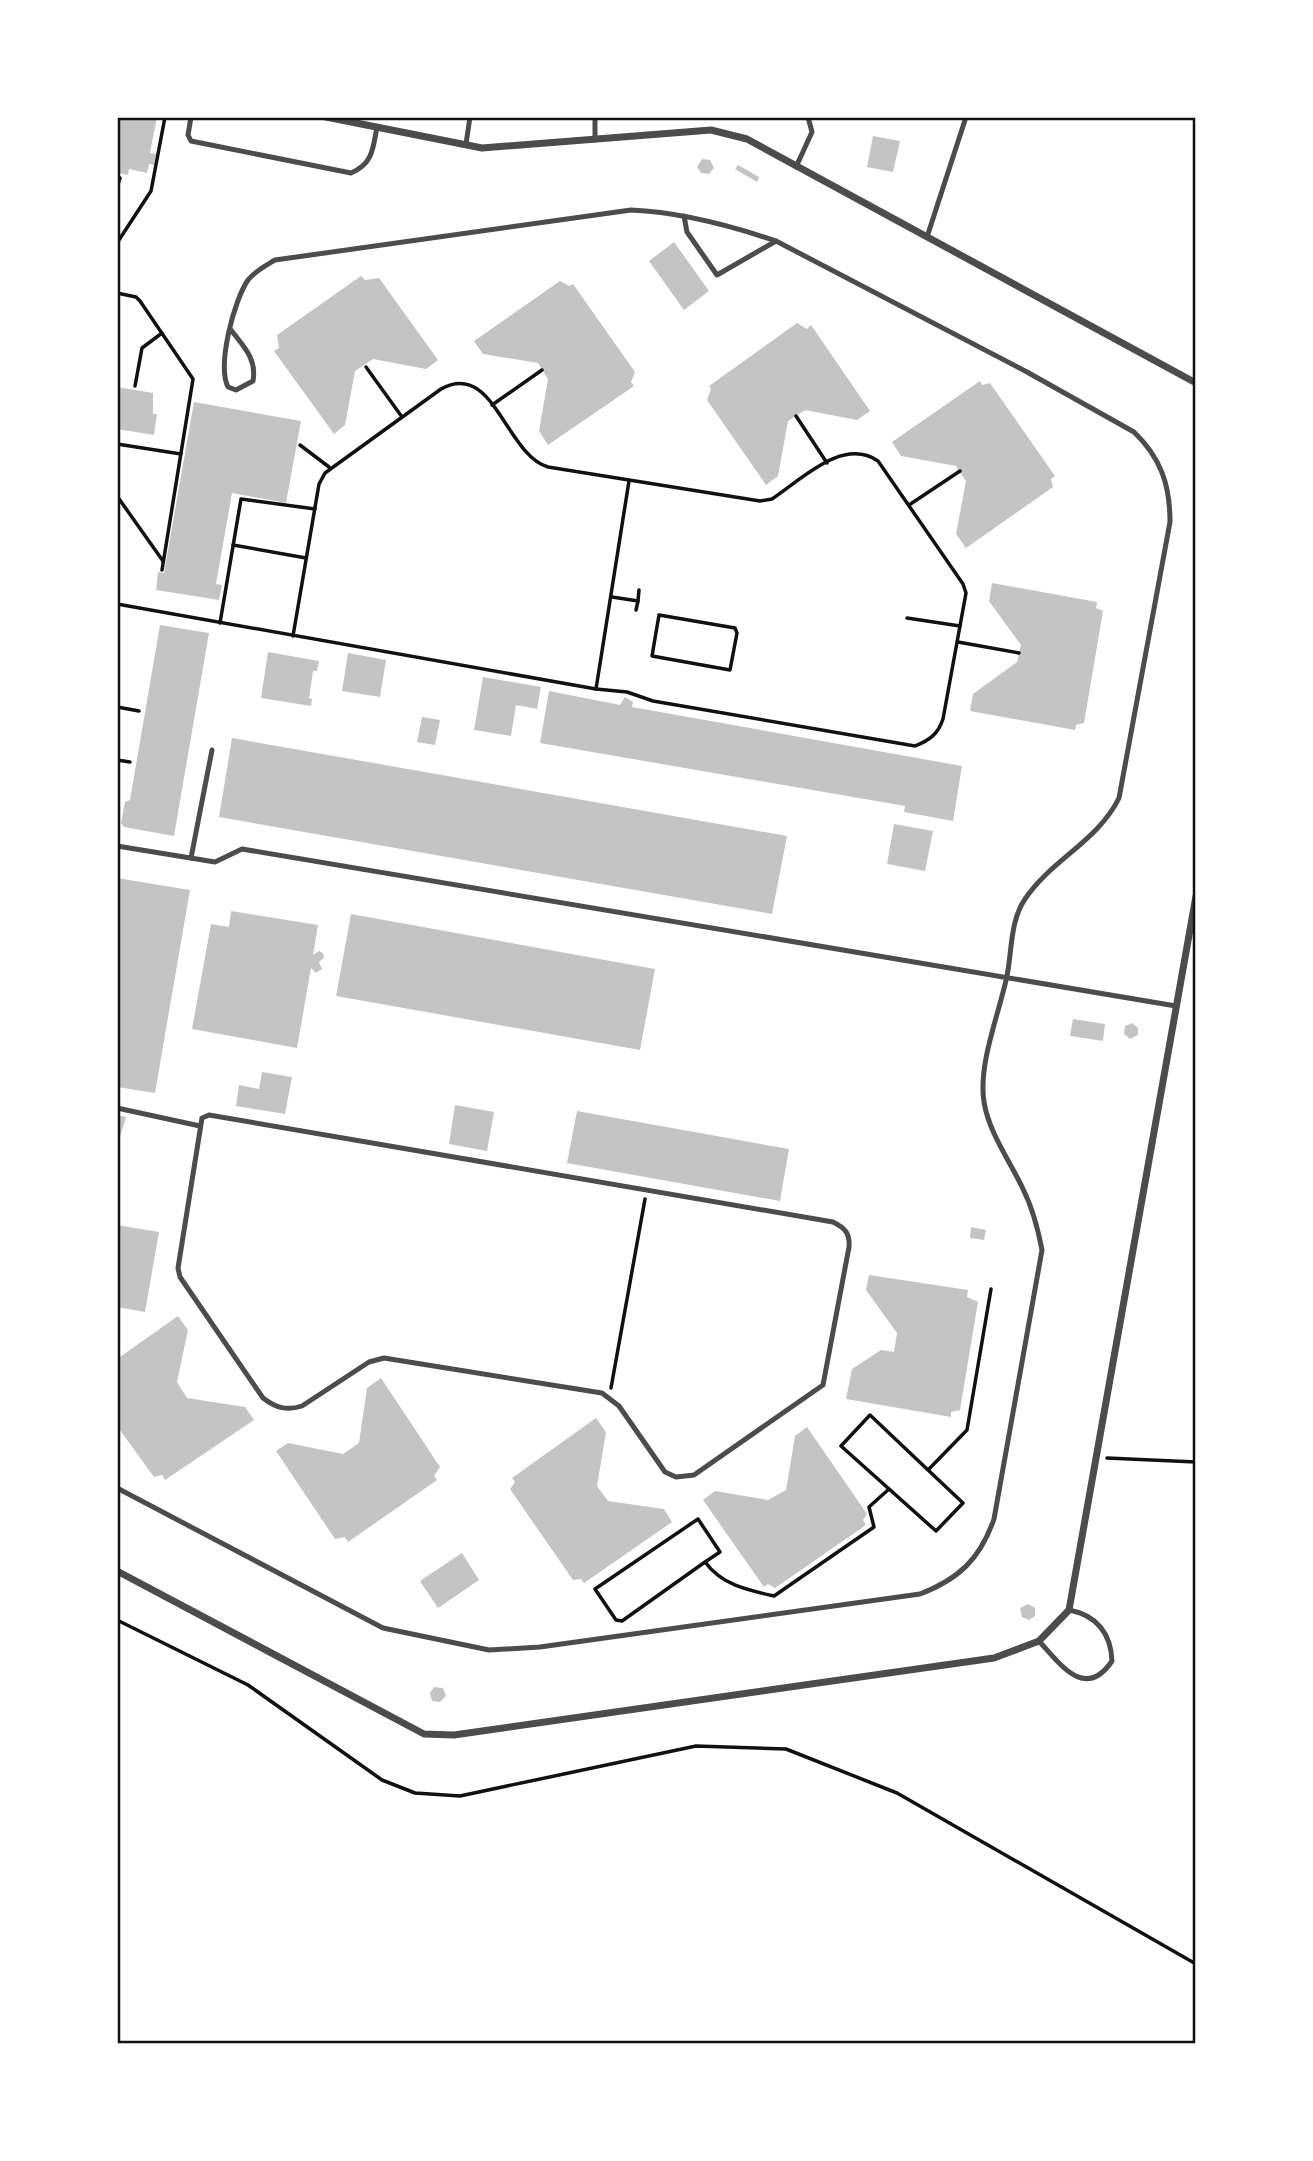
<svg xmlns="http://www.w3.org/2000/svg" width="1313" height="2161" font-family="'Roboto Serif',serif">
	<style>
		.building { fill: #c4c4c4 }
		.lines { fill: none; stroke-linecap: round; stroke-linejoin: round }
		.path { stroke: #111; stroke-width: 3.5 }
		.service { stroke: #4c4c4c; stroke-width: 5 }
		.minor { stroke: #4c4c4c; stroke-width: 7 }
		.neatline { fill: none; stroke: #111; stroke-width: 2.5 }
	</style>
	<rect width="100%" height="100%" fill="#fff"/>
	<g class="building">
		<polygon points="117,117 157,117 150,153 156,154 154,165 149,164 147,173 129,169 128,175 117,173"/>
		<polygon points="873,136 900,141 893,172 867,167"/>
		<polygon points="702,159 710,160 714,168 709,174 701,173 697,167"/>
		<polygon points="738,165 759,177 757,182 735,169"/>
		<polygon points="674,242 709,291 684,310 649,261"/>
		<polygon points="361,276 365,280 379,278 438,360 426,369 373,359 355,371 345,425 334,434 274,351 279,348 277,335"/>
		<polygon points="560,281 569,286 573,284 635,372 631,382 634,386 548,445 539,431 548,379 538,363 483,354 474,341"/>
		<polygon points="797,323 807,329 811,325 870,411 857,420 805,410 788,421 778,476 766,485 707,400 711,389 709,386"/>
		<polygon points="980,381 982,385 990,383 1055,476 1051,479 1053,487 966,548 956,534 966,481 956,466 901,456 892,442"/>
		<polygon points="117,387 153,393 153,414 157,414 154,435 117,429"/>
		<polygon points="194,402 301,421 286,503 232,493 216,584 222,585 219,600 156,590 158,572 164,573"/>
		<polygon points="992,583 1097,602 1096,608 1103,611 1084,723 1076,725 1075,730 970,711 973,694 1017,662 1021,645 989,601"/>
		<polygon points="160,625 209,633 174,836 124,827 121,823 125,802 130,800"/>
		<polygon points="268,652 319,661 317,671 313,671 309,698 312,699 311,706 261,698"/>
		<polygon points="348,653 386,660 380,697 342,691"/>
		<polygon points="483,677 541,687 537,709 516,705 511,736 474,730"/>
		<polygon points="549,691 620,705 625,697 633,702 632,707 962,766 953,821 904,812 905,806 540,743"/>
		<polygon points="422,717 440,720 435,745 417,742"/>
		<polygon points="232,738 787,836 772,914 219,817"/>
		<polygon points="894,824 933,831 925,871 887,864"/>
		<polygon points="117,878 190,890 155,1093 117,1087"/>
		<polygon points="231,911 318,925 313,955 319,951 323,953 324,958 319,962 322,969 316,973 311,968 297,1048 192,1029 211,924 229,927"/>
		<polygon points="351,914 655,969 640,1050 336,996"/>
		<polygon points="1073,1019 1105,1024 1103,1041 1070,1036"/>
		<polygon points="1132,1023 1138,1028 1138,1035 1130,1039 1124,1034 1125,1026"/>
		<polygon points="262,1072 292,1077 285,1114 236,1106 239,1085 259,1089"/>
		<polygon points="455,1105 494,1112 487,1151 449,1144"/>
		<polygon points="577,1111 789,1149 780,1201 567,1163"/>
		<polygon points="117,1115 126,1117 119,1140 117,1140"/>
		<polygon points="117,1225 159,1232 145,1312 117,1307"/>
		<polygon points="971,1227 986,1230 984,1240 970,1238"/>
		<polygon points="869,1275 968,1290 967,1297 978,1302 960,1410 951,1412 951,1417 846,1399 852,1369 881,1350 894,1352 897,1333 866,1290"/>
		<polygon points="178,1316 188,1330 177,1382 187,1398 245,1407 254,1420 165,1480 162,1475 154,1477 117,1426 117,1359"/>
		<polygon points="381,1378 440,1467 434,1476 437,1480 348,1542 345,1537 335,1539 276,1451 288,1443 343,1454 359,1443 367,1388"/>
		<polygon points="596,1418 606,1432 597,1486 608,1501 664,1509 672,1522 584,1583 581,1579 573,1580 510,1489 515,1482 512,1478"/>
		<polygon points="807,1427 867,1514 863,1520 866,1525 775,1588 768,1584 764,1587 703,1500 715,1491 768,1500 786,1490 795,1436"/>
		<polygon points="462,1553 479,1580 438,1608 420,1581"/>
		<polygon points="1028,1604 1035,1608 1035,1616 1029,1620 1022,1617 1020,1608"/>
		<polygon points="434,1687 443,1688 446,1696 440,1702 432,1701 430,1693"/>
	</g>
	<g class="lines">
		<g class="path">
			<polyline points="117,187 120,178"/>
			<polyline points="117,243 151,191 165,117"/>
			<polyline points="117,293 136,297 140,301 193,379 162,570"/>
			<polyline points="366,367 402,417"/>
			<polyline points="135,386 142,348 162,333"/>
			<polyline points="492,405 542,370"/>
			<polyline points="796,416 827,463"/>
			<polyline points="117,444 181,454"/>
			<polyline points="300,445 329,467"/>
			<polyline points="117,496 163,561"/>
			<polyline points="909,505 960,471"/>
			<polyline points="233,545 306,558"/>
			<polyline points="612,597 638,601 636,610"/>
			<polyline points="638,601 639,590"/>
			<path d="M117,604L596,689L627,692L653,701L915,746C930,740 938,734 943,719L966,593L963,584L878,461C843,437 802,479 772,499L760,501L548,467C505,454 494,360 441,389L325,473L319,484L293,636"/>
			<polygon points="659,615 735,628 737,633 730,670 652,656"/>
			<polyline points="907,618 960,626"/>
			<polyline points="220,623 241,499 315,509"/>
			<polyline points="958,642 1019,653"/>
			<polyline points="596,689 629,481"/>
			<polyline points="117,707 139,711"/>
			<polyline points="117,760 130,762"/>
			<polyline points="611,1388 645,1199"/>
			<polyline points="1107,1458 1196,1462"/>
			<polyline points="928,1470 963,1503 936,1531 841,1446 870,1415 928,1470 967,1430 991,1289"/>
			<path d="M705,1562L622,1621L616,1620L595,1589L698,1519L720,1552L705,1562C722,1585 747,1590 774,1596L874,1527L869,1507L889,1489"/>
			<polyline points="117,1620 248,1685 382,1780 415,1793 460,1796 696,1746 786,1749 897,1793 1196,1964"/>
		</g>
		<g class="service">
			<path d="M191,117L188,135L191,141L351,173C373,164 373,148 377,127"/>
			<polyline points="595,140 595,117"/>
			<polyline points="466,144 470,117"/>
			<polyline points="796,167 812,132 808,117"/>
			<polyline points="684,216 687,232 717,275 776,241"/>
			<polyline points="927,237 966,117"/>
			<polyline points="117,846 215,862 242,849 1176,1006"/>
			<polyline points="191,858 212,750"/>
			<polyline points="117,1108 200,1126"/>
			<path d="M209,1115L833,1222C845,1228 850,1233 849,1247L823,1385L694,1475L676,1477L665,1472L619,1406L602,1393L384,1358L369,1362L302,1406C287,1411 276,1408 263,1398L180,1277L178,1268L202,1118Z"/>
			<path d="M117,1488L383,1628L489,1650L540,1647L920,1594C959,1579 980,1559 994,1519L1042,1250C1038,1229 1033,1209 1023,1189C1010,1161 989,1133 984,1102C978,1064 999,1014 1007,976C1012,951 1010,921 1025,899C1051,860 1098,841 1119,798L1170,522C1170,485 1161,458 1134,432L1027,372L776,241C729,225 681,212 631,210L275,260C265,266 255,271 248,280C234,300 217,365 228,387L236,390L253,381C257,359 244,347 231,330"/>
			<path d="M1039,1641C1060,1664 1085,1701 1112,1661C1111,1633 1096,1615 1069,1610"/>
		</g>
		<g class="minor">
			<polyline points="326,117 482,148 711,130 747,139 1196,383"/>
			<polyline points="117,1571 424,1734 454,1735 994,1658 1039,1641 1069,1610 1196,896"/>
		</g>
	</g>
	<rect width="1313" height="2161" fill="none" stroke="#ffffff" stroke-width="238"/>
	<rect x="119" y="119" width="1075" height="1923" class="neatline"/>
</svg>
